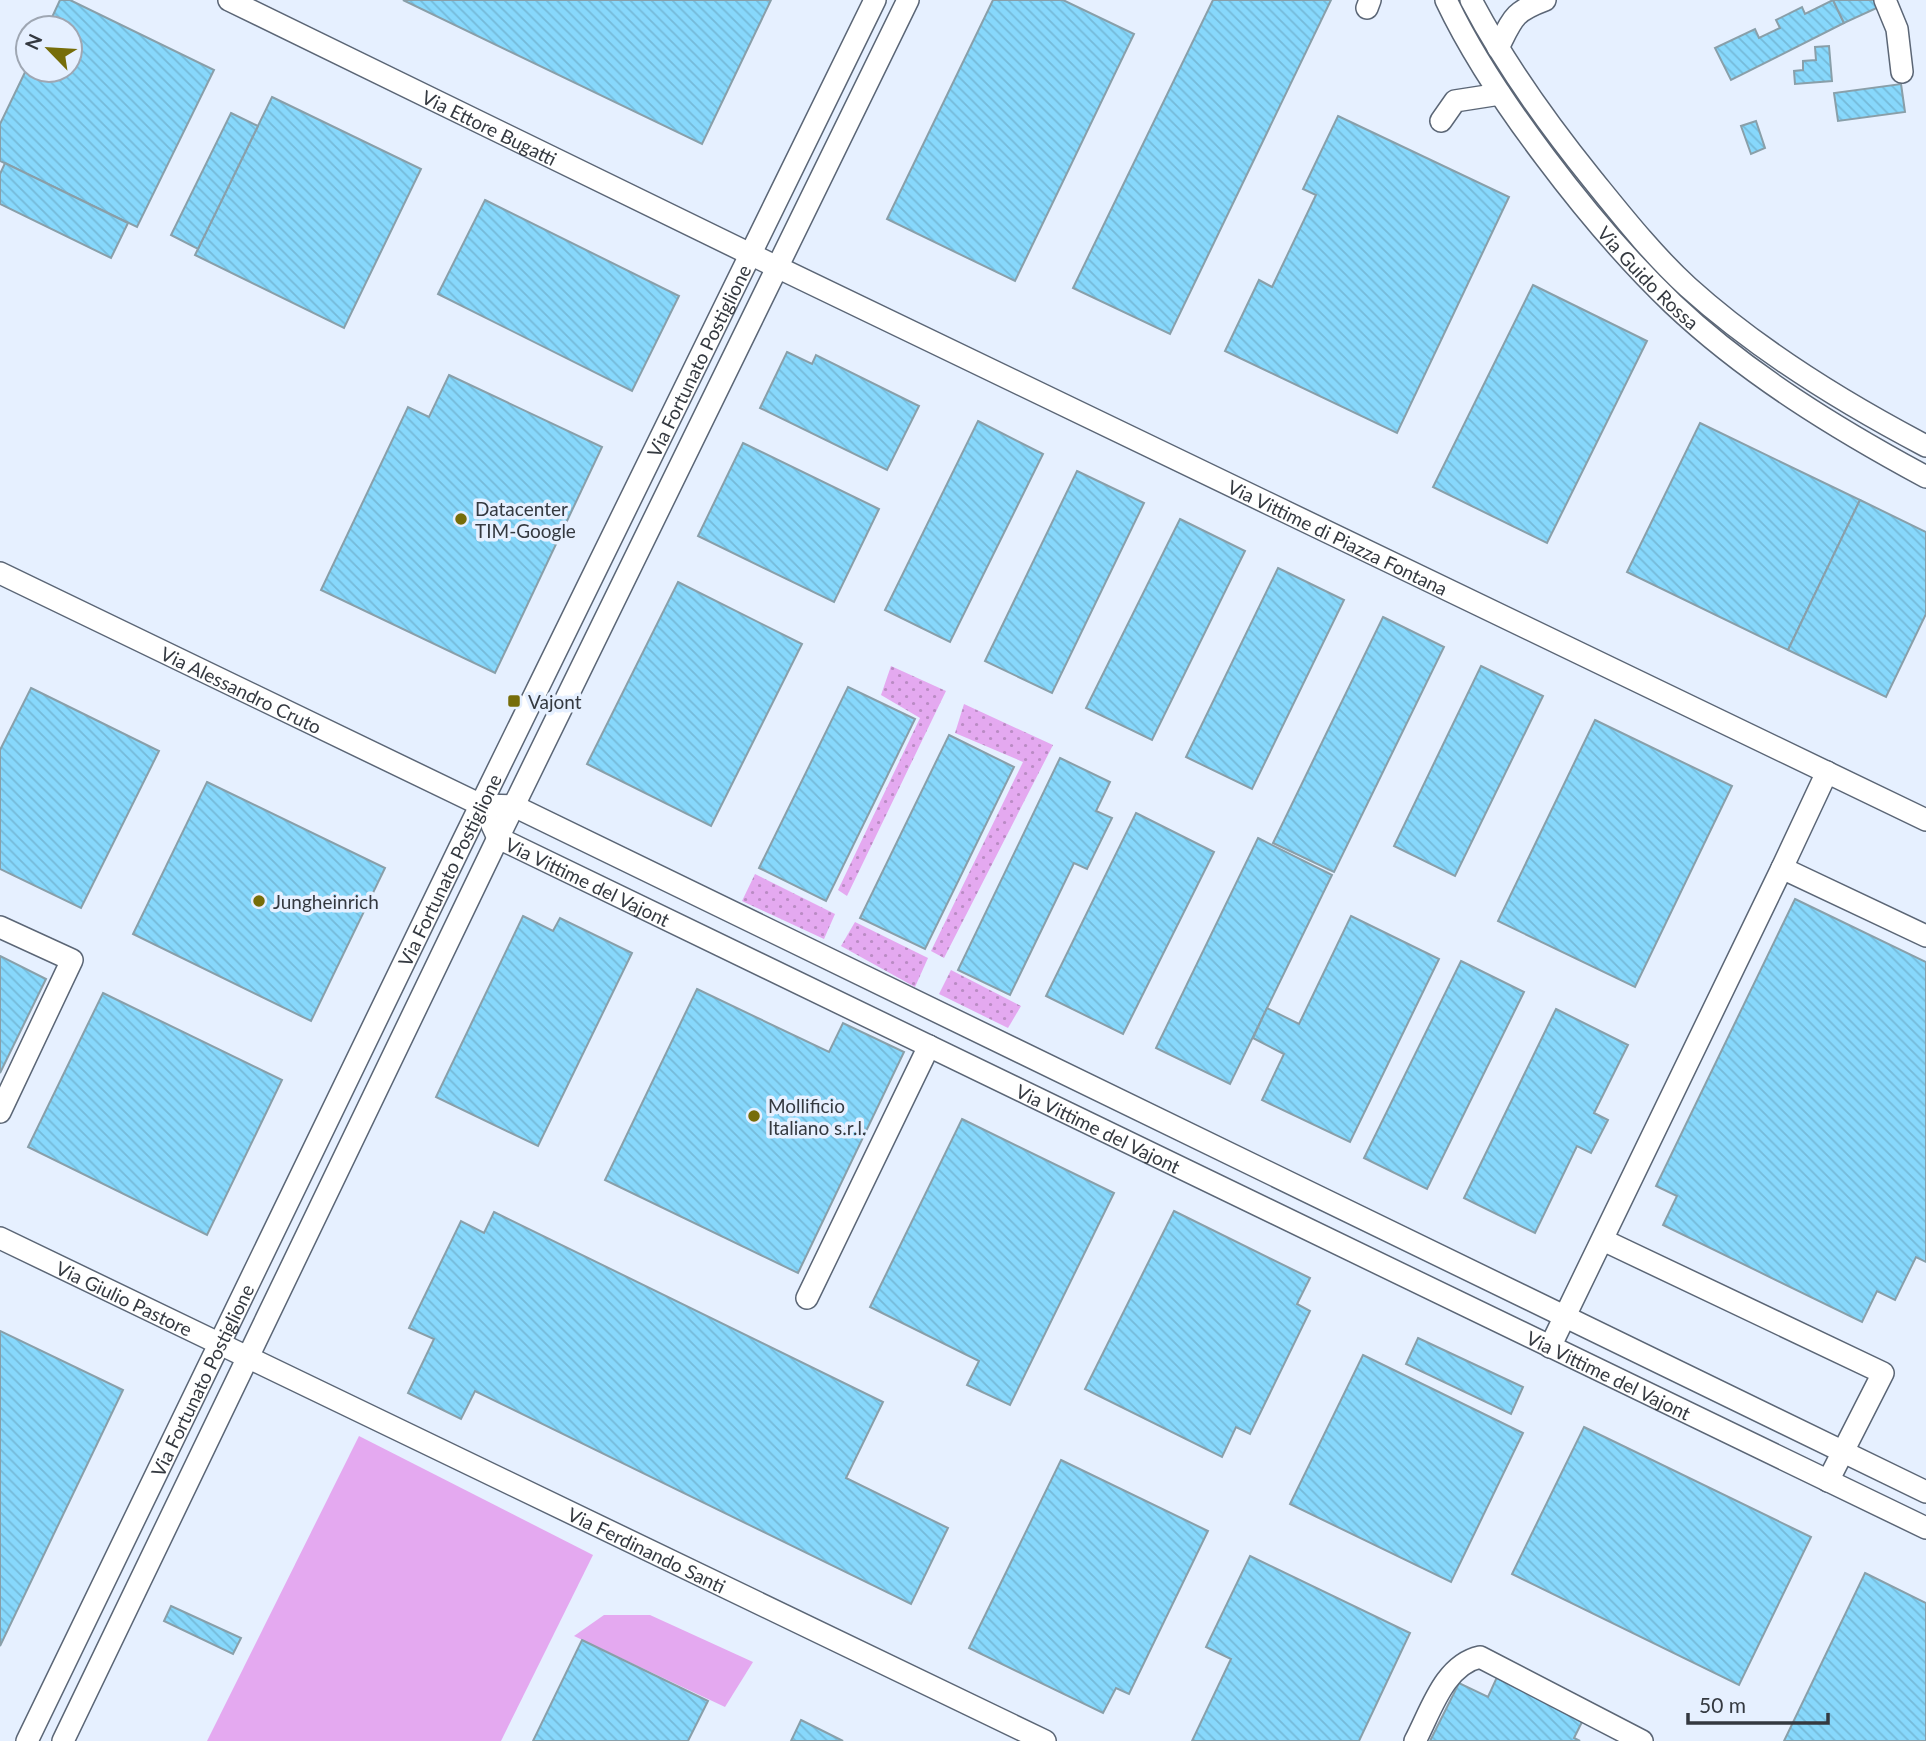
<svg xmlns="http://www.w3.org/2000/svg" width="1926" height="1741" font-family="Lato,sans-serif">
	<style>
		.grass { fill: #e4a9f0 }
		.garden { fill: url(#garden-dots) }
		.building { fill: url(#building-back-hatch); stroke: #899fa9; stroke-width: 2 }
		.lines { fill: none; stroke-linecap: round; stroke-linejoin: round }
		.minor-casing { stroke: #5b6676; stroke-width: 24 }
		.minor { stroke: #fff; stroke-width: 21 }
		.poi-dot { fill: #766d09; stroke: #e6f0ff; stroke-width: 2.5 }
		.labels { text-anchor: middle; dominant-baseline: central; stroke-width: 7; stroke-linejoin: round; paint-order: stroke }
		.street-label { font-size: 19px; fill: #343940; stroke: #e6f0ff }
		.poi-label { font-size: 19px; fill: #343940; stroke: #e6f0ff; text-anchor: start }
	</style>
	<defs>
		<pattern id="garden-dots" width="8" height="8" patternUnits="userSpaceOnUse" patternTransform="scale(1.75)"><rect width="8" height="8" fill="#e4a9f0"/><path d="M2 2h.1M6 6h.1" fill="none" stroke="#ba8bc4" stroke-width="1.8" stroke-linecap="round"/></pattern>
		<pattern id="building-back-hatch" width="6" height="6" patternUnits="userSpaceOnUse" patternTransform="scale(1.75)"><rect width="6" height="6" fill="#87d8fc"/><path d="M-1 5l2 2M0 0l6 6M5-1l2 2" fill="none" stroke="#75bad9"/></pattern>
	</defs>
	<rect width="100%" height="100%" fill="#e6f0ff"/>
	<g class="grass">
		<polygon points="359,1436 593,1555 501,1741 207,1741"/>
		<polygon points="604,1615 650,1615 753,1662 725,1707 574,1636"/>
	</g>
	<g class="garden">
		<polygon points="891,666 946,691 847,896 838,890 920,718 881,695"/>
		<polygon points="964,704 1053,745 944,958 931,951 1023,762 955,733"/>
		<polygon points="755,874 835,914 824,939 742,901"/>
		<polygon points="855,922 928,958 915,987 841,946"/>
		<polygon points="951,970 1021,1006 1008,1028 939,994"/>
	</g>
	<g class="building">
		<polygon points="60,0 70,0 214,70 137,227 0,161 0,124 28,66 28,70 70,70 70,28 47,28"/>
		<polygon points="403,0 771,0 702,144"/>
		<polygon points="993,0 1063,0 1134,34 1015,281 887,219"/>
		<polygon points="1213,0 1331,0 1170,334 1073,288"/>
		<polygon points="1833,0 1844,23 1731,80 1715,48 1755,29 1759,38 1780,28 1776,20 1802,7 1805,14"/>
		<polygon points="1833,0 1878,0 1881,6 1844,23"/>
		<polygon points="1829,46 1832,81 1795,84 1794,71 1803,70 1803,61 1816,60 1815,47"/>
		<polygon points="1901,84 1905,112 1838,121 1834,93"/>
		<polygon points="272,97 421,169 344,328 195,255"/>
		<polygon points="231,113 258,126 198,249 171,235"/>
		<polygon points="1338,116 1509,197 1397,433 1225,351 1259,280 1272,287 1316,195 1303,189"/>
		<polygon points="1756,121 1765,148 1751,154 1741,126"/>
		<polygon points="5,163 128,223 111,258 0,204 0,174"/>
		<polygon points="485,200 679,296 632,391 438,294"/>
		<polygon points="1533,285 1647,341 1547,543 1433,487"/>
		<polygon points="787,352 812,364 816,355 919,406 887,470 760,408"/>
		<polygon points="449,375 602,447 495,673 321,590 408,407 429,417"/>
		<polygon points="978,421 1043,454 950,642 885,610"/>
		<polygon points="1700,423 1860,500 1788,650 1627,572"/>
		<polygon points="743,443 879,509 834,602 698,536"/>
		<polygon points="1077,471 1144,503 1052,693 985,661"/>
		<polygon points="1860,500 1926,532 1926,614 1886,697 1788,650"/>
		<polygon points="1180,519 1245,551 1152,740 1086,708"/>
		<polygon points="1278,568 1344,600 1252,789 1186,757"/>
		<polygon points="678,582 802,644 711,826 587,764"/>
		<polygon points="1383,617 1444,647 1334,872 1273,843"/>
		<polygon points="1481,666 1543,696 1455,876 1394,846"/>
		<polygon points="848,687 915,719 826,901 759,868"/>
		<polygon points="31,688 159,751 81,908 0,869 0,750"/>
		<polygon points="1595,720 1732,786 1635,987 1498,921"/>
		<polygon points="949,735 1014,767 925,949 860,918"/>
		<polygon points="1060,758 1110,782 1096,811 1112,818 1087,869 1074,863 1010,995 958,970"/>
		<polygon points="207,782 385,868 311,1021 133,934"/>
		<polygon points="1136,813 1214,852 1123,1034 1046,996"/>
		<polygon points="1258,838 1332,875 1230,1084 1156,1048"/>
		<polygon points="1795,899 1926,962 1926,1262 1916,1257 1895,1300 1877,1291 1862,1322 1663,1225 1677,1196 1656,1186"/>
		<polygon points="523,916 553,931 560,918 632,953 538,1146 436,1097"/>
		<polygon points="1351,916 1439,959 1350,1142 1262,1100 1284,1054 1253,1038 1267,1008 1299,1024"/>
		<polygon points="0,956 46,979 0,1073"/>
		<polygon points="1461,961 1524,992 1427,1189 1364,1158"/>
		<polygon points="697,989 829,1052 843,1023 904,1052 798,1273 605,1180"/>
		<polygon points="103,993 282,1080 207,1235 28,1147"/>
		<polygon points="1556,1009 1628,1045 1594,1113 1608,1120 1591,1153 1577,1146 1535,1233 1464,1198"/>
		<polygon points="962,1119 1114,1193 1010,1405 967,1385 979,1361 870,1307"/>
		<polygon points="1174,1211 1310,1278 1297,1304 1310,1311 1250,1434 1236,1427 1222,1457 1085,1389"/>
		<polygon points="494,1212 883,1402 846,1478 948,1528 911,1604 475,1391 461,1419 408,1393 434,1339 409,1328 461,1221 484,1233"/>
		<polygon points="0,1331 123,1390 0,1646"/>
		<polygon points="1418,1338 1523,1387 1511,1414 1406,1364"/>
		<polygon points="1363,1355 1523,1433 1451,1582 1290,1504"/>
		<polygon points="1584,1427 1811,1537 1739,1685 1512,1574"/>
		<polygon points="1061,1460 1208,1531 1129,1694 1116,1688 1103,1713 969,1648"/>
		<polygon points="1250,1556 1410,1633 1359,1741 1192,1741 1231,1659 1206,1647"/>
		<polygon points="1865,1573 1926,1603 1926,1741 1784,1741"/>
		<polygon points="171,1606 241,1638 233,1654 164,1621"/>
		<polygon points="582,1640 708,1701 688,1741 533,1741"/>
		<polygon points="1497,1677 1583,1720 1574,1738 1580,1741 1430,1741 1459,1683 1488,1697"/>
		<polygon points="801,1720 843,1741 791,1741"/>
	</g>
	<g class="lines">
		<defs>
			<g id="minor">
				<path id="s1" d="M229,0L750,254L1926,820"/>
				<path id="s2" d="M1446,0C1472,55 1508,108 1545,157C1584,209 1626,259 1673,304C1747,374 1837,429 1926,477"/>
				<path d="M1471,0C1505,65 1547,123 1593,180C1623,217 1653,255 1688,287C1759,351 1842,402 1926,446"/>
				<polyline points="1885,0 1897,29 1902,72"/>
				<polyline points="1367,8 1370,0"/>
				<path d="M1498,48C1513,18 1513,12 1545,0"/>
				<polyline points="1441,121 1455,101 1500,94"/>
				<path id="s3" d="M0,573L481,805L514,806L1926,1492"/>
				<path id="s4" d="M492,825L498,838L515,846L1926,1528"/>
				<polyline points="1782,868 1827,772"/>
				<polyline points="0,927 72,960 0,1112"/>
				<path id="s5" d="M0,1238L1045,1741"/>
				<polyline points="1603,1240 1883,1373 1828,1481"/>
				<polyline points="807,1298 929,1046"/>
				<polyline points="1550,1347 1782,868 1926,936"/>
				<path id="s6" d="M27,1741L459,849L875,0"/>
				<polyline points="63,1741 498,838 908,0"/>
				<path d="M1415,1741C1431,1711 1444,1665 1480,1657L1642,1741"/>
			</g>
		</defs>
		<use href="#minor" class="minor-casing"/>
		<use href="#minor" class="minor"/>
	</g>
	<g class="poi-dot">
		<circle cx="461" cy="519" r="7"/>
		<rect x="507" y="694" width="14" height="14" rx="3.5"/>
		<circle cx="259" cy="901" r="7"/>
		<circle cx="754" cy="1116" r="7"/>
	</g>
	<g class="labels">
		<g class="street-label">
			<text stroke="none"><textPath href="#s1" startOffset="290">Via Ettore Bugatti</textPath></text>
			<text stroke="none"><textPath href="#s2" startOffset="345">Via Guido Rossa</textPath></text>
			<text stroke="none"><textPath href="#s6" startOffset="1535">Via Fortunato Postiglione</textPath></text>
			<text stroke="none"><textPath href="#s1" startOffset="1232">Via Vittime di Piazza Fontana</textPath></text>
			<text stroke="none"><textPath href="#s3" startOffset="268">Via Alessandro Cruto</textPath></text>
			<text stroke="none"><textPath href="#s6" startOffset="968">Via Fortunato Postiglione</textPath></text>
			<text stroke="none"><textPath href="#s4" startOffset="114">Via Vittime del Vajont</textPath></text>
			<text stroke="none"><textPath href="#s4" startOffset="681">Via Vittime del Vajont</textPath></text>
			<text stroke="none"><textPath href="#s5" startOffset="138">Via Giulio Pastore</textPath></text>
			<text stroke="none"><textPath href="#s4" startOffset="1248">Via Vittime del Vajont</textPath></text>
			<text stroke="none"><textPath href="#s6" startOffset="401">Via Fortunato Postiglione</textPath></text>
			<text stroke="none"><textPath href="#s5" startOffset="718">Via Ferdinando Santi</textPath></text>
		</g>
		<g class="poi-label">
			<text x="475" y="508">Datacenter<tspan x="475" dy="22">TIM-Google</tspan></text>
			<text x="528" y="701">Vajont</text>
			<text x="273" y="901">Jungheinrich</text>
			<text x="768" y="1105">Mollificio<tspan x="768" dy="22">Italiano s.r.l.</tspan></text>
		</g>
	</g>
	<g transform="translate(49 49) rotate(295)"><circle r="33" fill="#e6f0ff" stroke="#9fa7b3" stroke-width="2"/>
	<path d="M0-5L12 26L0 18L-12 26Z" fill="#766d09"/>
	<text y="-10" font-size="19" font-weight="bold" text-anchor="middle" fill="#343940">N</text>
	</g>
	<path d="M1688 1713v10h140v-10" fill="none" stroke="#343940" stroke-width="3.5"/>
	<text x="1699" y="1713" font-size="21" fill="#343940" stroke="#e6f0ff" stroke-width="5" paint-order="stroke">50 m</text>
</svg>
